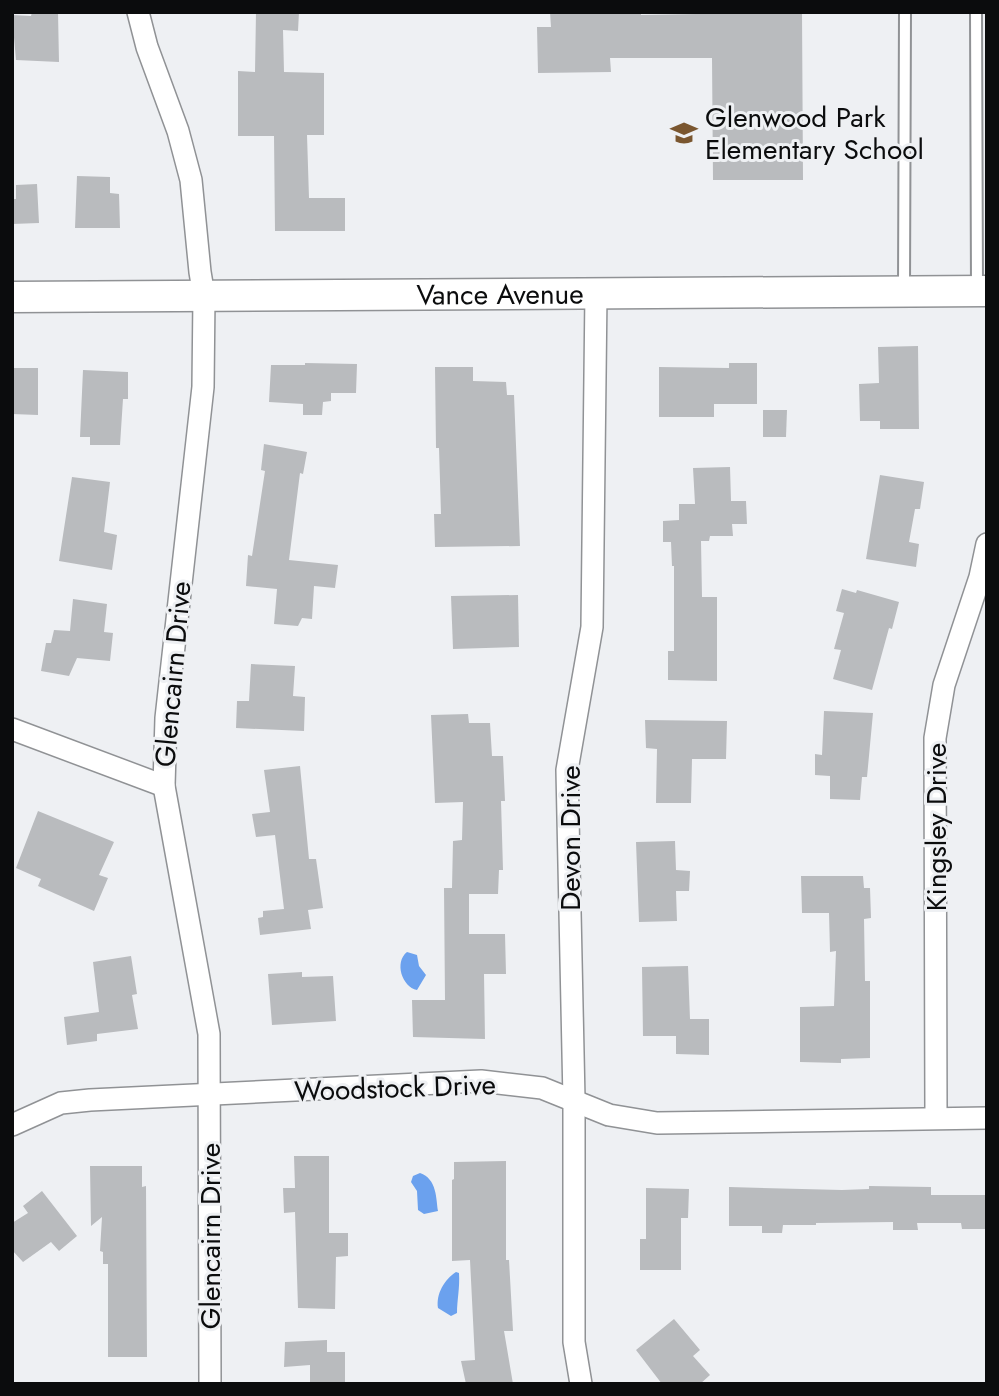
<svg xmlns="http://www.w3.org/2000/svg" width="999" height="1396" font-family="Jost,sans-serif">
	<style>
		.water { fill: #6ba1ee }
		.building { fill: #b9bbbe }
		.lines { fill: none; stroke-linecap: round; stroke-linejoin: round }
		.lane-casing { stroke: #909295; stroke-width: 14 }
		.street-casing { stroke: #909295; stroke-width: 24 }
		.secondary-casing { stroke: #909295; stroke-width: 33 }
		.lane { stroke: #fff; stroke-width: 10 }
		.street { stroke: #fff; stroke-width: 21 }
		.secondary { stroke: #fff; stroke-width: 30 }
		.labels { text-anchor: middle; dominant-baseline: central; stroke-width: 6; stroke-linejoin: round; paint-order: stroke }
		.poi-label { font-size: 28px; fill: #0b0c0d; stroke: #eef0f3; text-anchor: start }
		.street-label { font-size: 28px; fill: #0b0c0d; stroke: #eef0f3 }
	</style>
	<rect width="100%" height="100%" fill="#eef0f3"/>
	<g class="water">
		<path d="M407,952L417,955L419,966L426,975L417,990C402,987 394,962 407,952Z"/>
		<path d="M420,1173C437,1179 436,1198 438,1211L424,1214L418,1210L417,1191L411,1182L413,1176Z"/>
		<path d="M456,1272L459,1273C460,1288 457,1300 457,1313L451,1316L438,1308C436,1294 444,1280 456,1272Z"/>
	</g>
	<g class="building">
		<polygon points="32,12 58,12 59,62 16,60 12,15 31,16"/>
		<polygon points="256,12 299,12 298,31 283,30 284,72 324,73 324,135 307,135 309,198 345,198 345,231 275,231 274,136 238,136 238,71 255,72"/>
		<polygon points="550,12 641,12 641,15 802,12 803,180 713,180 712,58 610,58 611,72 538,73 537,27 551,27"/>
		<polygon points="77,176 110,177 110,193 119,194 120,228 75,228"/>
		<polygon points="37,184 39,223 12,224 12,199 16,199 16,185"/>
		<polygon points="918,346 919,429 880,429 880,421 860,421 859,384 879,383 878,347"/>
		<polygon points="305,363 357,364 356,393 331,393 331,401 323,402 322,415 303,415 303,404 269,402 271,365 305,365"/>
		<polygon points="729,363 757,363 757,404 714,404 714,417 659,417 659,367 729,368"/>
		<polygon points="435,367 473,367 473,381 506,382 507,395 514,395 520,546 435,547 434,514 441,514 439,448 436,448"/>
		<polygon points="12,368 38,368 38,415 12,414"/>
		<polygon points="83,370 128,372 128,399 123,399 120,445 90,445 90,437 80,437"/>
		<polygon points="763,410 787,410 786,437 763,437"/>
		<polygon points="264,444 307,452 303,474 300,473 289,560 338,565 335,588 314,586 312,619 302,618 298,626 274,624 277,589 246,586 248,555 252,556 265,471 261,470"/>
		<polygon points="730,467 731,501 746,501 747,524 732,524 733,536 710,536 709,541 701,541 702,597 717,597 717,681 668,680 668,651 674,651 674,566 672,566 671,542 663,542 663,521 679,520 679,504 695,504 693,468"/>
		<polygon points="880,475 924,482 920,509 915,509 909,542 919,544 916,567 866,559"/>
		<polygon points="72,477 110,482 104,532 117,535 112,570 59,561"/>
		<polygon points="842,589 856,593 857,590 899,602 892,629 889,628 872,690 833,679 841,650 834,649 844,613 836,611"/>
		<polygon points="518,595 519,647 453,649 451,596"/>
		<polygon points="73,599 107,604 104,632 113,633 110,661 77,658 69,676 41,671 46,643 51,643 54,630 70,631"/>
		<polygon points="251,664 295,666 293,696 305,697 304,731 236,728 237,701 249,701"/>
		<polygon points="824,711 873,713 867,777 862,777 860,800 830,799 830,776 815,775 815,754 822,755"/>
		<polygon points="468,714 469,723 490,723 492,756 503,756 505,801 501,801 503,870 499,870 498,894 469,894 469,934 505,934 506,974 484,974 485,1039 413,1037 412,1000 445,1000 444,888 452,888 453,841 462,840 463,802 435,803 431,715"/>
		<polygon points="645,720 727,721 726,759 692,759 691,803 656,803 657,749 646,748"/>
		<polygon points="300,766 309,859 316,859 323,908 308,910 311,929 260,935 258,918 263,917 263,911 284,909 275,835 256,837 252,814 270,812 264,770"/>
		<polygon points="38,811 114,842 99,875 108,878 94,911 38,886 41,879 16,868"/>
		<polygon points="675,841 676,870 690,871 689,891 676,891 677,921 639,922 636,842"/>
		<polygon points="801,876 863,876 864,888 870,888 871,918 864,919 865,981 870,981 870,1058 841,1059 841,1063 800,1062 800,1007 834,1006 836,951 830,952 829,913 802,913"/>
		<polygon points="131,956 137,994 132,995 138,1029 97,1034 97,1041 67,1045 64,1017 99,1012 93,962"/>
		<polygon points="688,966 690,1019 709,1019 709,1055 676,1054 676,1036 643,1036 642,967"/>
		<polygon points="302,972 302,977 333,976 336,1021 272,1025 268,974"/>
		<polygon points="294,1156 329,1156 329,1233 348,1233 348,1256 336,1257 335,1309 298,1308 295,1212 284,1213 283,1188 295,1188"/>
		<polygon points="506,1161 506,1260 509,1260 513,1331 504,1331 513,1384 466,1384 461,1361 475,1360 470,1260 452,1261 452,1180 454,1179 454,1162"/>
		<polygon points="90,1166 142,1166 142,1187 146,1186 147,1357 108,1357 108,1264 103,1264 103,1252 100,1251 102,1217 91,1226"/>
		<polygon points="869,1186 931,1187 931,1195 987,1195 987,1229 962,1229 961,1223 917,1223 918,1230 893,1230 893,1222 816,1223 816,1225 783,1225 782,1233 762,1233 762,1226 729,1226 729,1187 842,1190 869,1189"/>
		<polygon points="646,1188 689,1189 688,1218 681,1218 681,1270 640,1270 640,1239 646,1239"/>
		<polygon points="42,1191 77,1236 59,1251 51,1242 23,1262 12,1250 12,1223 28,1213 23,1206"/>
		<polygon points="674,1319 700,1350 693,1356 710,1375 700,1384 662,1384 636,1350"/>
		<polygon points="327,1340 327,1352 345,1352 345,1384 310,1384 310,1365 284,1367 285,1342"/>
	</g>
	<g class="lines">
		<defs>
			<g id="lane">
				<polyline points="976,12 977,289"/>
				<polyline points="904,288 905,12"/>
			</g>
			<g id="street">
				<polyline points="138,12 147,47 178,131 191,180 200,272 204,296 203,387 166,718 164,786 209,1034 210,1384"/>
				<polyline points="12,729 164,786"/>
				<polyline points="936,1118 935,738 944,685 980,577 987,544"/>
				<polyline points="12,1125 61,1103 90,1100 481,1081 542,1088 609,1115 657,1123 987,1118"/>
				<polyline points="581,1384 574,1342 574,1100 567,770 592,627 596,293"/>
			</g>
			<g id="secondary">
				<path id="s1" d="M12,297L987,291"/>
			</g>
		</defs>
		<use href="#lane" class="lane-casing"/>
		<use href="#street" class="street-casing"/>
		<use href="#secondary" class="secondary-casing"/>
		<use href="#lane" class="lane"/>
		<use href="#street" class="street"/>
		<use href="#secondary" class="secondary"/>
	</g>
	<defs>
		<symbol id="school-bare" viewBox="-9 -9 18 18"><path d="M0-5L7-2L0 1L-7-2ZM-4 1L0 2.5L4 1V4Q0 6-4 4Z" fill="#7a562f" stroke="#eef0f3" stroke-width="2.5" paint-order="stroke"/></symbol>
	</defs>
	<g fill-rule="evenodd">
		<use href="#school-bare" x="665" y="114" width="38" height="38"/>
	</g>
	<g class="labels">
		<g class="poi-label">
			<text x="705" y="117">Glenwood Park<tspan x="705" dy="32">Elementary School</tspan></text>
		</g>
		<g class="street-label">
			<text stroke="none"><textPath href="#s1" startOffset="488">Vance Avenue</textPath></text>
			<text transform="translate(173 674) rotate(-85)">Glencairn Drive</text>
			<text transform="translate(936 827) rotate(-90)">Kingsley Drive</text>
			<text transform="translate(570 838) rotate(-90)">Devon Drive</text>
			<text transform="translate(395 1088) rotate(-2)">Woodstock Drive</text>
			<text transform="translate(210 1236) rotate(-90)">Glencairn Drive</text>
		</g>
	</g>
	<rect width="999" height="1396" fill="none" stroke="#0b0c0d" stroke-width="28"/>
</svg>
